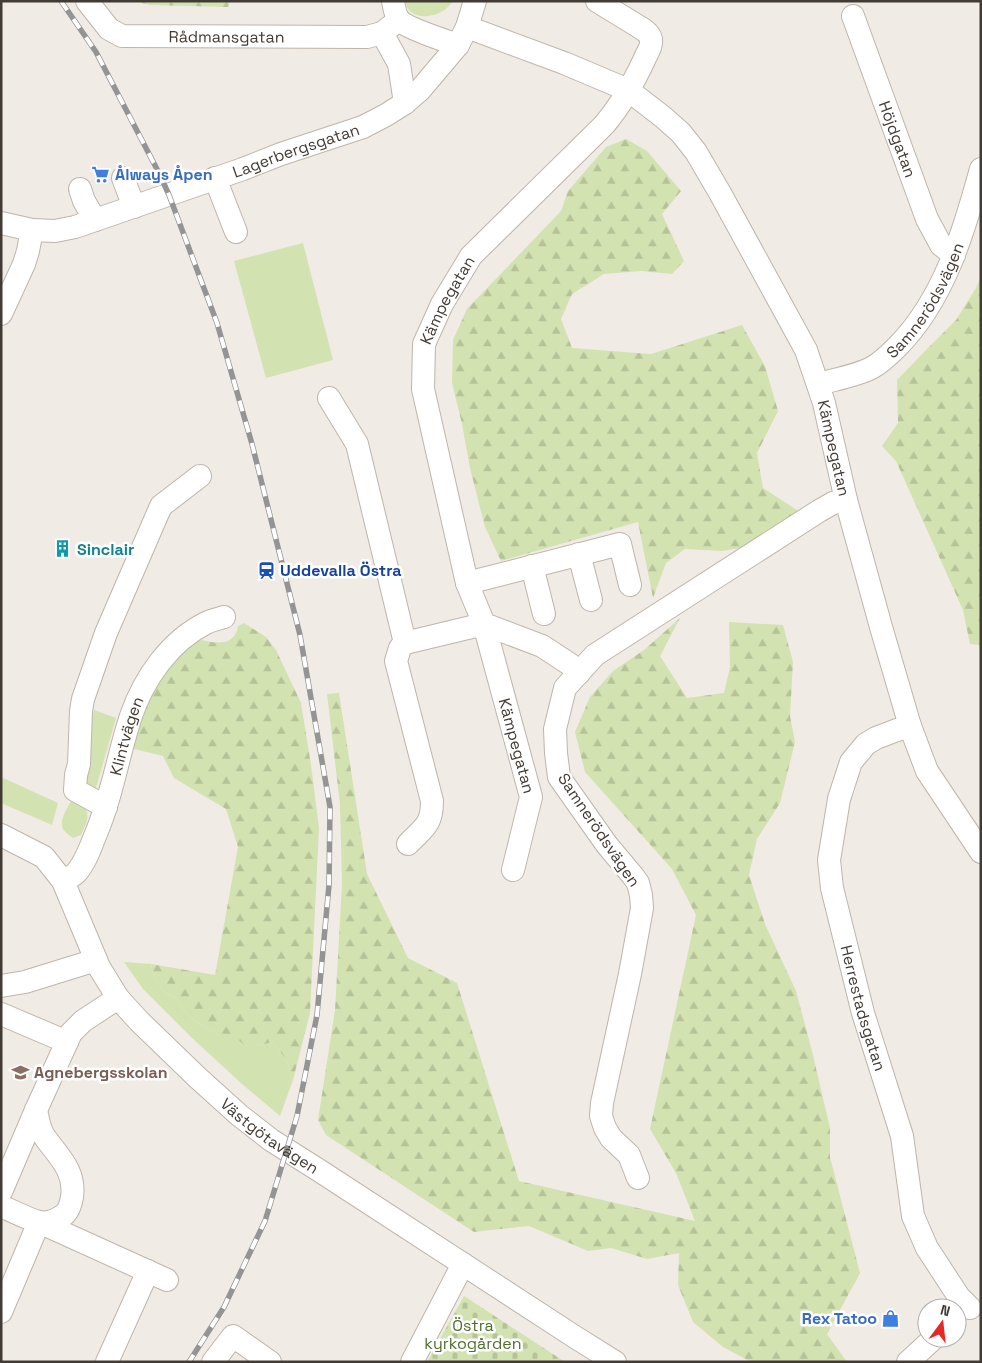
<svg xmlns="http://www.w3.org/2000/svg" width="982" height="1363" font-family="'Space Grotesk',sans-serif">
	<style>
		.grass { fill: #d3e2b1 }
		.forest { fill: url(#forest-firs) }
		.cemetery { fill: url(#cemetery-stones) }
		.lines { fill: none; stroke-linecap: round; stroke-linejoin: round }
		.minor-casing { stroke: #beb5ab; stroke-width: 24 }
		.minor { stroke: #fff; stroke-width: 22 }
		.rail-casing { stroke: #949494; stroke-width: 5.5 }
		.rail { stroke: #fff; stroke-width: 4; stroke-dasharray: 11; stroke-linecap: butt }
		.labels { text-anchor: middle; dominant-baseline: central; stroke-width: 5; stroke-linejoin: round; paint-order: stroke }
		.street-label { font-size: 16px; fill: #423b35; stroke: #fff }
		.shop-label { font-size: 16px; font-weight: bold; fill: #366cbe; stroke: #fff; text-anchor: start }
		.culture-label { font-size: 16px; font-weight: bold; fill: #0d838f; stroke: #fff; text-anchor: start }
		.transit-label { font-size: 16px; font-weight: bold; fill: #164399; stroke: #fff; text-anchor: start }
		.education-label { font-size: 16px; font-weight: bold; fill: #785e54; stroke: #fff; text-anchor: start }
		.park-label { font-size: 16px; fill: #506e2e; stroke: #fff }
	</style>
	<defs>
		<pattern id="forest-firs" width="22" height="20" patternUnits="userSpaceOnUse" patternTransform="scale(1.25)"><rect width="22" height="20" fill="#d3e2b1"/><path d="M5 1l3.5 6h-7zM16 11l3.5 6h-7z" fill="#b6c399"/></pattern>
		<pattern id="cemetery-stones" width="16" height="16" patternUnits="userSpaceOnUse" patternTransform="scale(1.25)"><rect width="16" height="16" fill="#d3e2b1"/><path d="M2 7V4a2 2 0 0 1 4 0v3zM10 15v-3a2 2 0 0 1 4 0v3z" fill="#b6c399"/></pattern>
	</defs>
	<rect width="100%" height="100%" fill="#f1ebe5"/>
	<g class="grass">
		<path d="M405,1H452C446,17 409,25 405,1Z"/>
		<polygon points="303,243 333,360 266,378 234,261"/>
		<polygon points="94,710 116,718 96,788 93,789 84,787 89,731"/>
		<polygon points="1,777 58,803 52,825 1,803"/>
		<path d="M71,801L86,808C90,818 85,826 81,835L73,838C70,836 65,832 63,829C59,821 67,808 71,801Z"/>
		<polygon points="124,962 151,964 153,975 163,991 176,999 183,1009 191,1018 203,1026 219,1035 233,1035 258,1046 272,1042 286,1059 293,1080 280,1116 242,1084 191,1037 143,989"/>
	</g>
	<g class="forest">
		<polygon points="133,1 230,1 228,7 150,5"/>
		<polygon points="626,139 647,151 681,191 662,214 684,261 672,274 641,271 604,274 572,294 561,319 572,348 651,354 742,325 765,366 778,411 757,453 763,488 800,512 747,547 722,551 685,549 666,563 653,598 638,522 501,561 485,527 470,468 462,424 452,383 453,340 467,309 561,211 568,191 606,147"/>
		<polygon points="981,276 981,645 970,644 963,610 896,461 882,446 898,423 897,380 928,348 956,320 976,288"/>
		<polygon points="680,618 660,656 687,698 724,693 730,667 729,622 783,625 793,662 790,716 795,742 780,803 757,839 749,875 765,924 796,991 812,1051 830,1128 830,1157 860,1273 827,1334 847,1362 751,1362 723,1347 693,1322 678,1285 679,1253 647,1259 611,1248 588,1251 529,1226 474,1232 326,1135 318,1120 335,1010 342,884 340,804 327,694 339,693 367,874 408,958 457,983 519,1181 695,1221 676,1173 650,1129 696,915 672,869 585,772 575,732 590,697 613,671 644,650"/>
		<path d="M244,623L266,637L276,650L301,703L311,765L319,828L310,1013L293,1080L286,1059L272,1042L258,1046L244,1045L233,1035H219L203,1026L191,1018L183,1009L176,999L163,991L153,975L151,964L215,975L238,847L226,809L174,778L163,756L130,748L155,682L197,639C213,643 235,648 238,626Z"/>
	</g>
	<polygon class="cemetery" points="464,1296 556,1356 565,1362 427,1362"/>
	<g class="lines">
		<defs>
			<g id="minor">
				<path id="s1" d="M87,1L109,29L122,36L367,37L382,33L399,20"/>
				<path d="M393,1C394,7 395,15 399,20C406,28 446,41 458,45"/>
				<path id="s2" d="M853,16L927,219L941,245L954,255"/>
				<path id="s3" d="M467,27L564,63L628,90L663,117L681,133L696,152L720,193L806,350L824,403L846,500L881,627L910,726L927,771L981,852"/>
				<polyline points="382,33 399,64 405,103"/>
				<polyline points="123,178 134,207"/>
				<polyline points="215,178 236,232"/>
				<polyline points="80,189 84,201 95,220"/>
				<path id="s4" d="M1,223L32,230L55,231L75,227L243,169L281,154L363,127L386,115L405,103L420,90L458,45L467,27L475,1"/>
				<polyline points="1,314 24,264 28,251 32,230"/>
				<path id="s5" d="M818,384C836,379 857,376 873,367C882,362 890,354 897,347C944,300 964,231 981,169"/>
				<path id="s6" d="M329,398L357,444L405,643L484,624L531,797L513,870"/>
				<polyline points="579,554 591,600"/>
				<polyline points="532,566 544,614"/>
				<polyline points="467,583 620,544 630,585"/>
				<path d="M405,643L400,648L396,661L432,801C432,826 423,828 408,844"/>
				<path id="s7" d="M579,673L571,665L542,646L484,624L467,583L423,389L424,344L442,304L471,256L604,125C621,105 634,82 645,58C647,53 651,48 651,43C652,36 646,31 641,28L597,1"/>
				<path id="s8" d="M910,726L897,730L876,738L866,744L851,762L839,799L829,860L832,888L863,1013L902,1136L913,1216L927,1248L959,1297L970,1308"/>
				<polyline points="106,807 75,790 76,775 79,764 81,711 83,699 106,633 161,506 200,476"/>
				<path id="s9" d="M1,835L44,857L63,881L99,967L118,998L139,1021L198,1078L239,1115L271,1140L320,1171L575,1337L615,1362"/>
				<path id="s10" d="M63,881C67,879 73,876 76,873C85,863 90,849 95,836C112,797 118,755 131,716C144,678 170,641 206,623C212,620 218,619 224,617"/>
				<polyline points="1,986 25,982 96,960"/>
				<polyline points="1,1014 67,1042"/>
				<polyline points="638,1178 629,1155 611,1138 605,1128 601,1116 602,1103 630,974 642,908 641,895 638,883 633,876 607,845 559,777 556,753 555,729 565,688 595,655 819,511 833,503 846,500"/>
				<polyline points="1,1192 36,1110 71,1033 83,1021 118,998"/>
				<path d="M1,1206C10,1210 32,1221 40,1222C49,1224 58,1219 65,1214C69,1210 71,1203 72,1197C76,1170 57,1155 44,1136C39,1128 38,1119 36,1110"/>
				<polyline points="1,1312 39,1222 167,1280"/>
				<polyline points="107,1362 148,1271"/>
				<polyline points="213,1362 233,1336 270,1362"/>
				<polyline points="412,1362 463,1264"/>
				<polyline points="908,1362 934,1338"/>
			</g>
		</defs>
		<use href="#minor" class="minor-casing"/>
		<use href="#minor" class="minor"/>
		<defs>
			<polyline id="rail" points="61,1 96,52 160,175 169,195 217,323 252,444 300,635 330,807 329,885 317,1015 297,1116 265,1221 224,1307 189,1362"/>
		</defs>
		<use href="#rail" class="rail-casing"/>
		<use href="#rail" class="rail"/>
	</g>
	<defs>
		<symbol id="supermarket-bare" viewBox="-9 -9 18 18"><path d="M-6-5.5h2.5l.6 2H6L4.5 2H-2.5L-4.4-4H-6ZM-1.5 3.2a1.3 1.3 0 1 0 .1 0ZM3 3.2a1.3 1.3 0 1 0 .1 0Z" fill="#3f7fe0" stroke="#fff" stroke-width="2.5" paint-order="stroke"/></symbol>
		<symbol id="building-bare" viewBox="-9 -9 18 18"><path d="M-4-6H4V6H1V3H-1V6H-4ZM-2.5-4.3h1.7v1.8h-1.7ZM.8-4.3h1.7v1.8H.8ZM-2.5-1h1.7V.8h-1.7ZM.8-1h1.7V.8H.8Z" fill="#0f9aa8" stroke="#fff" stroke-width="2.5" paint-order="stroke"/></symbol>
		<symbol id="station-bare" viewBox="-9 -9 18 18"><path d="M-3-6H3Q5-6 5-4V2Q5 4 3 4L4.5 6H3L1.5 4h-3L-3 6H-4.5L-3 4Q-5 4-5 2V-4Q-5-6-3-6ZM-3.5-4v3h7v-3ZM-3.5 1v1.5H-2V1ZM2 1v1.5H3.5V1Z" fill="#1a4fb4" stroke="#fff" stroke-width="2.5" paint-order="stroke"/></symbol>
		<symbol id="school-bare" viewBox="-9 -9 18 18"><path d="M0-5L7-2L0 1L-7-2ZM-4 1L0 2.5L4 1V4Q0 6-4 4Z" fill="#8d6e63" stroke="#fff" stroke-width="2.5" paint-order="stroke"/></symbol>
		<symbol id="shop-bare" viewBox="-9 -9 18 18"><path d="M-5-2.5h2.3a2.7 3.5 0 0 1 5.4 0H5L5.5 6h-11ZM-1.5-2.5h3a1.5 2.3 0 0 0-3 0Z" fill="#3f7fe0" stroke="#fff" stroke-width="2.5" paint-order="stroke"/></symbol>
	</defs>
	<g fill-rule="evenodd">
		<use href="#supermarket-bare" x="88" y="162" width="25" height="25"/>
		<use href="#building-bare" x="50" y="536" width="25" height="25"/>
		<use href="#station-bare" x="254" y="558" width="25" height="25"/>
		<use href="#school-bare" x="8" y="1060" width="25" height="25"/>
		<use href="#shop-bare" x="878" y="1306" width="25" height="25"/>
	</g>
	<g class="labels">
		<g class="street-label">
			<text stroke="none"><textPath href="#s1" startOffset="155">Rådmansgatan</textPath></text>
			<text stroke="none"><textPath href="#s2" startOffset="131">Höjdgatan</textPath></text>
			<text stroke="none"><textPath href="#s4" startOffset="309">Lagerbergsgatan</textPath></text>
			<text stroke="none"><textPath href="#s5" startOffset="144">Samnerödsvägen</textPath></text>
			<text stroke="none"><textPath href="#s7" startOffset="446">Kämpegatan</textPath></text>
			<text stroke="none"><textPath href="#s3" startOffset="594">Kämpegatan</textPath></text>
			<text stroke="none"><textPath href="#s10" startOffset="162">Klintvägen</textPath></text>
			<text stroke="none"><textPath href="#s6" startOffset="466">Kämpegatan</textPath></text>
			<text transform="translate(599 830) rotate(56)">Samnerödsvägen</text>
			<text stroke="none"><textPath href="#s8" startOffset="324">Herrestadsgatan</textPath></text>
			<text stroke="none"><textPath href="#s9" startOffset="414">Västgötavägen</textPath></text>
		</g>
		<g class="shop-label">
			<text x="115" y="174">Ålways Åpen</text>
			<text x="877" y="1318" text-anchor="end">Rex Tatoo</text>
		</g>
		<g class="culture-label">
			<text x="77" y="549">Sinclair</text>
		</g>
		<g class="transit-label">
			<text x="280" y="570">Uddevalla Östra</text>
		</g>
		<g class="education-label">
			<text x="34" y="1072">Agnebergsskolan</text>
		</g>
		<g class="park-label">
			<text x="473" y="1325">Östra<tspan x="473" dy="18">kyrkogården</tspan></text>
		</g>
	</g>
	<rect width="982" height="1363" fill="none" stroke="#423b35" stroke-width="5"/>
	<g transform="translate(942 1323) rotate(15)"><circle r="24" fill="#ffffff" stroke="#b3b1ae"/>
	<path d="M0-4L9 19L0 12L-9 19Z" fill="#e62827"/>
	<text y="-8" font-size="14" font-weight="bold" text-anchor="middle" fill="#423b35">N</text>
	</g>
</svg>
